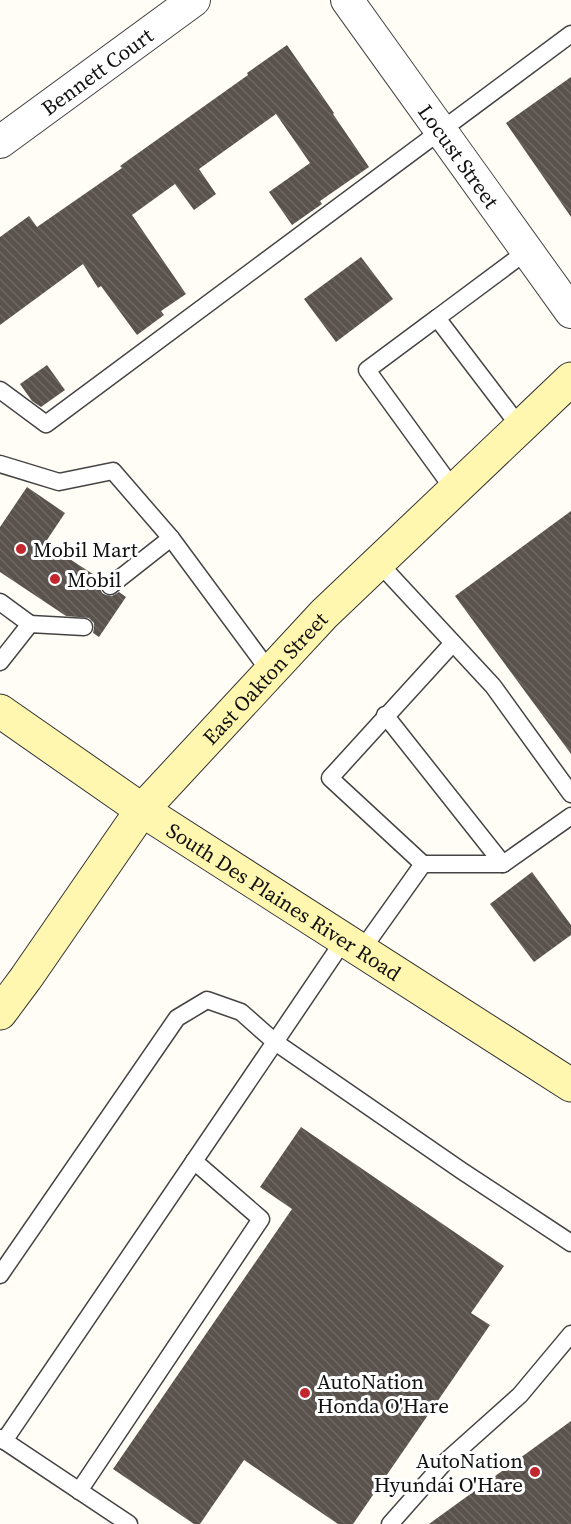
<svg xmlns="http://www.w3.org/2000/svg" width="571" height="1524" font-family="'Source Serif 4',serif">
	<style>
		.building { fill: url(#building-back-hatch) }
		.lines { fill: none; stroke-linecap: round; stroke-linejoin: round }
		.lane-casing { stroke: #444; stroke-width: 19 }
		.street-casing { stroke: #444; stroke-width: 34 }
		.secondary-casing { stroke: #333; stroke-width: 35 }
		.lane { stroke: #fff; stroke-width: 16 }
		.street { stroke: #fff; stroke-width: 32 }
		.secondary { stroke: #fff6b0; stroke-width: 33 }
		.poi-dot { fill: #c4262e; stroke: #fff; stroke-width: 2 }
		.labels { text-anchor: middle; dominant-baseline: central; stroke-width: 6; stroke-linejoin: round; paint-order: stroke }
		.street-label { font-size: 21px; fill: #111; stroke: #fff }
		.poi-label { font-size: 21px; fill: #111; stroke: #fff; text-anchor: start }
	</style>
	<defs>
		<pattern id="building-back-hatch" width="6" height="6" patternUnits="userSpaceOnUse" patternTransform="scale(1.5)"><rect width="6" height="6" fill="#5a524d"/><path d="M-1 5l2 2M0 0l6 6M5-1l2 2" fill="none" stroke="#6d6662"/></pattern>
	</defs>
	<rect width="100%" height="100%" fill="#fffdf5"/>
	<g class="building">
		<polygon points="287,45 334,113 333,114 369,167 320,201 322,204 292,225 269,192 310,163 276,114 199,169 216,194 194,210 175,184 132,215 186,294 161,311 164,315 137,335 101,286 98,288 83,264 0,325 0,237 29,216 37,227 122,168 120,166 248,75 247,73"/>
		<polygon points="571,77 571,217 506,123"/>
		<polygon points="361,257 393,299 336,342 304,299"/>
		<polygon points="47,365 65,390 41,407 32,401 20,384"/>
		<polygon points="27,487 65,513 45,543 102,580 100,588 102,593 106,595 112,596 119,592 126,597 99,637 93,633 94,628 94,623 89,618 66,616 0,572 0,527"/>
		<polygon points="571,511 571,754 455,596"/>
		<polygon points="532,872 571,925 571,935 534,962 490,904"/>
		<polygon points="301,1127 504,1266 471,1313 490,1325 353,1524 338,1524 244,1460 200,1524 194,1524 113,1469 292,1209 260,1187"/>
		<polygon points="571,1421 571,1524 429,1524"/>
	</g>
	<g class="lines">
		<defs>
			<g id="lane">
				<polyline points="437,318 367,370 454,490"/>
				<polyline points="0,390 46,424 571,34"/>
				<polyline points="520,427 437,318 527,251"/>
				<polyline points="0,464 59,482 113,471 171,538 270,672"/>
				<polyline points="378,562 493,686 571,794"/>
				<polyline points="110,586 171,538"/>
				<polyline points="0,602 30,624"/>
				<polyline points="0,662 30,624 84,627"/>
				<polyline points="385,715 503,864"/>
				<polyline points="423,864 330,778 453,643"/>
				<polyline points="344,940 275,1042 462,1171 571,1243"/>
				<polyline points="361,951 423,864 503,864 571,816"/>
				<polyline points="0,1275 177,1018 207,1000 241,1012 275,1042 4,1441"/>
				<polyline points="0,1438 129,1524"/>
				<polyline points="79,1491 261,1219 194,1161"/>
				<polyline points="390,1524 444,1463 520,1395 571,1334"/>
			</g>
			<g id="street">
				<path id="s1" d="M347,0L571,312"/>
				<path id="s2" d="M0,142L194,0"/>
			</g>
			<g id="secondary">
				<path id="s3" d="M0,711L142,810L571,1085"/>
				<path id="s4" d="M0,1013L26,978L142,810L324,614L571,379"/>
			</g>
		</defs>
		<use href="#lane" class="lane-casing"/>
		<use href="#street" class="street-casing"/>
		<use href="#secondary" class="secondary-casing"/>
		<use href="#lane" class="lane"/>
		<use href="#street" class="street"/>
		<use href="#secondary" class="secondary"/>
	</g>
	<g class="poi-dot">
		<circle cx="21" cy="549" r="6"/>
		<circle cx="55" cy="579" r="6"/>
		<circle cx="305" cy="1393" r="6"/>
		<circle cx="535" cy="1472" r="6"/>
	</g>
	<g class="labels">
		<g class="street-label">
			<text stroke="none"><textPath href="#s2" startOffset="120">Bennett Court</textPath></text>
			<text stroke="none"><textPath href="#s1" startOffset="192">Locust Street</textPath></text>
			<text stroke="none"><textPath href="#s4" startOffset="428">East Oakton Street</textPath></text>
			<text stroke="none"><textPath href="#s3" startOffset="342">South Des Plaines River Road</textPath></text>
		</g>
		<g class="poi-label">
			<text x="33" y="549">Mobil Mart</text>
			<text x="67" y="579">Mobil</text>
			<text x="317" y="1381">AutoNation<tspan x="317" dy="24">Honda O'Hare</tspan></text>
			<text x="523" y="1460" text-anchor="end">AutoNation<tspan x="523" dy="24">Hyundai O'Hare</tspan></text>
		</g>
	</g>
</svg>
